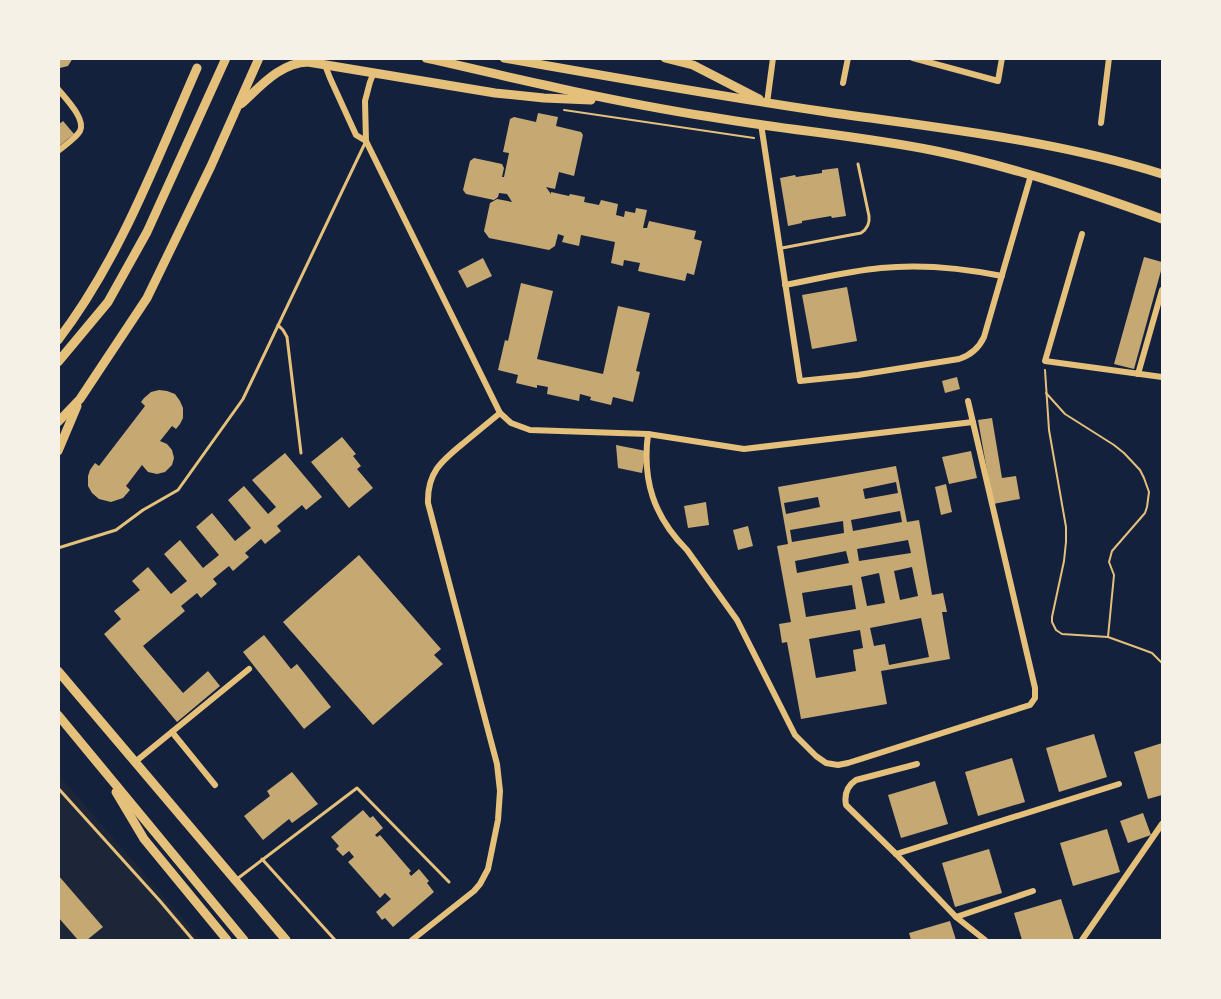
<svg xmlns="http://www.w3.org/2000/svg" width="1221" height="999" font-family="Barlow,sans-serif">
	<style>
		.green { fill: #1d2539 }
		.building { fill: #c6a872; fill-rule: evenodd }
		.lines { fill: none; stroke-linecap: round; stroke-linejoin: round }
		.path { stroke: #e5c07b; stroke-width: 2 }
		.service { stroke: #e5c07b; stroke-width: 3 }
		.minor { stroke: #e5c07b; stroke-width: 6 }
		.primary { stroke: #e5c07b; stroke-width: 9 }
	</style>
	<rect width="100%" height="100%" fill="#14213d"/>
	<polygon class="green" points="58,774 201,940 59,940"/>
	<g class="building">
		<polygon points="58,58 73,58 68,66 60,68 58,68"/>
		<polygon points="538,113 558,117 556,126 581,132 583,135 574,176 559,172 555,189 546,187 551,194 551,192 569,196 570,194 585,197 584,202 599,205 601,200 618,204 616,215 624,217 625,211 635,213 636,208 647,210 643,228 647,228 649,221 696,231 694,239 702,241 694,275 687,273 685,281 638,271 640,263 624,260 623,266 611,263 615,242 581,235 579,246 562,242 564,236 558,234 555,246 549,250 489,238 484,231 490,203 497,199 512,202 507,194 499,193 498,197 494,200 466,194 463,190 470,161 474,158 502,164 504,168 502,177 504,177 509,153 503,152 510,119 514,117 536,122"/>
		<polygon points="63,121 74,134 58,147 58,125"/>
		<polygon points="838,168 846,216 832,218 831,216 802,221 802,223 788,226 780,178 795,175 796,177 822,173 822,170"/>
		<polygon points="1144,257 1162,262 1162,267 1134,369 1114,364"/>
		<polygon points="483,258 492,276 467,288 458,271"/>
		<polygon points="521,283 553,291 537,359 603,374 618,306 650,313 636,371 640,372 633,402 613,397 611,405 590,400 591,397 580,394 579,401 547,394 548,387 537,385 537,388 516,383 518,375 498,370 505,340 508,341"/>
		<polygon points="847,287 857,341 812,349 802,295"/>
		<polygon points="957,377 960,389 945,393 942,381"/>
		<polygon points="159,390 167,391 175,394 180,401 183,408 183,418 180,424 176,429 172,426 160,441 167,444 172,450 174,458 172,465 165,472 157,474 148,472 142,465 126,486 130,490 123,498 111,502 99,499 92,493 88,486 88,476 90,470 95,463 99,466 145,406 141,402 144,398 151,392"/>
		<polygon points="992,418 1002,478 1016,476 1020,499 993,504 978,420"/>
		<polygon points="342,437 356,454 353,456 361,466 357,469 373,488 349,508 311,462"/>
		<polygon points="616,445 646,451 642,473 618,468"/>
		<polygon points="971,451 977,478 949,484 942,457"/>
		<polygon points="285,453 322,497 306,510 302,505 277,526 281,531 265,544 261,539 245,553 249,557 233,571 229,566 213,579 217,584 201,598 197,593 181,606 185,611 143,646 183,693 208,671 220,686 177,722 104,634 121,619 114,611 140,590 132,581 148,567 171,594 187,581 164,554 180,540 203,568 219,555 196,527 212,513 235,541 251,528 228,500 244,486 268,514 276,507 252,480"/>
		<path d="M896,466L907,522L919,520L932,595L943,593L947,612H942L950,659L881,671L887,704L801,719L787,642L782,643L779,624L791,622L777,546L788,544L778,487ZM896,482L898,493L865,499L863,489ZM818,497L820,507L786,514L784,503ZM900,511L902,522L853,531L851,520ZM843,521L844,533L792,542L790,530ZM908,540L911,553L859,561L857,549ZM846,551L849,563L797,573L795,561ZM912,567L918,596L900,600L894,571ZM879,573L885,603L867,606L861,577ZM852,585L856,609L806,617L802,593ZM921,618L929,657L889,665L885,644L874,646L870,628ZM860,630L863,648L853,650L856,671L816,678L809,639Z"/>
		<polygon points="946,484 952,512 941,515 935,487"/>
		<polygon points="706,502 709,525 688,528 684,506"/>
		<polygon points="748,526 753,546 738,550 733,530"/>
		<polygon points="359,555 441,649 434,655 443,664 373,725 283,622"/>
		<polygon points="264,635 291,669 297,664 331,707 304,729 243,652"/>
		<polygon points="1094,734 1107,777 1059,792 1046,748"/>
		<polygon points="1162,743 1162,795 1148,799 1134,752"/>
		<polygon points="1012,758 1025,802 978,816 965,772"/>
		<polygon points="292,772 318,804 292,823 289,819 263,840 244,816 270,796 267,791"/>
		<polygon points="935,781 948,824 901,838 888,795"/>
		<polygon points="363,810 370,818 373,816 383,828 375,835 377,837 380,835 411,871 409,873 411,876 419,869 429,881 427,883 434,892 393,927 385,918 382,920 376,912 391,899 385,893 380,898 348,862 354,857 349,851 343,856 336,849 339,846 331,837"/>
		<polygon points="1143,813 1151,835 1128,843 1120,821"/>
		<polygon points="1107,829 1120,872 1073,886 1060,843"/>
		<polygon points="989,849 1002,893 955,907 942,863"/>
		<polygon points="58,875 103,927 87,940 78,940 58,917"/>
		<polygon points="1061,899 1074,940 1022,940 1014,913"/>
		<polygon points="950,921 956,940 911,940 909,933"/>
	</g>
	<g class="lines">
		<g class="path">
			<polyline points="564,110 754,138"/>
			<polyline points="1045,370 1049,430 1066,527 1066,542 1064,561 1052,617 1052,622 1056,630 1062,634 1108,637 1144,650 1152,653 1162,663"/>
			<polyline points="1046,393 1065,414 1114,445 1124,453 1140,470 1144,478 1149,492 1147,507 1145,513 1112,551 1109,562 1114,575 1108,637"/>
		</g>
		<g class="service">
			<path d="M782,248L861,233C867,229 870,224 869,216L858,164"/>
			<polyline points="278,325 283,330 287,337 301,453"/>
			<polyline points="58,548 116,530 143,510 178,490 243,399 366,141"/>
			<polyline points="58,788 160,901 193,940"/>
			<polyline points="262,859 335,940"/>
			<polyline points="237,879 357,788 449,882"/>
		</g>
		<g class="minor">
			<polyline points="913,58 998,81 1002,58"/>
			<polyline points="325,65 330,78 356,135 366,141 500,413 511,423 530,430 648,434 744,449 973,422"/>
			<polyline points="843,83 848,58"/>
			<path d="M58,89C66,99 86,119 80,131C76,138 65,145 58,151"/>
			<polyline points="767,103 773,58"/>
			<polyline points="1101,123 1109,58"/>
			<path d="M761,124L800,381L858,375L959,359C971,355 979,348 984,337L1031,175"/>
			<polyline points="366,141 365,101 370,82 374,72"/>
			<polyline points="1082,234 1045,361 1162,377"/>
			<path d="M785,285C817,279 849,271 881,268C922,264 962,268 1002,276"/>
			<polyline points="1138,374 1162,290"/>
			<path d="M648,434C642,481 654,517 687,550L737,620L795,735L816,756L826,763L838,765L848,763L1030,705L1035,698V688L968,401"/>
			<polyline points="172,732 215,785"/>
			<polyline points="135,762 249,669"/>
			<path d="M917,764L856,780C847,786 844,794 846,805L896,854L956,917L985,940"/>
			<polyline points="896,854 1119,784"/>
			<polyline points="956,917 1033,891"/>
			<path d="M412,940L474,891L480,884L488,869L498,820L500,791L497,764L428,503C427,471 443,460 466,441C477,432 489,422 500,413"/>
			<polyline points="1082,940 1162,824"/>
		</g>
		<g class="primary">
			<path d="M426,58C521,80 615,102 711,117C786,130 862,136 936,151C1014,167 1088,192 1162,219"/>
			<path d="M504,58C611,77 719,96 827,112C939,128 1054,140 1162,174"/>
			<polyline points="665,58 693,65 759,99"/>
			<path d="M241,104C261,86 280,63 308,62L495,93L544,98L591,100"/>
			<path d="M58,340C120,259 156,161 197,68"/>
			<polyline points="58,362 108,302 147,232 226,58"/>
			<polyline points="58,422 80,399 147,298 211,166 259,58"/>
			<polyline points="58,451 77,406"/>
			<polyline points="58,671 286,940"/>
			<polyline points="58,715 244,940"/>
			<polyline points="116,792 144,839 227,940"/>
		</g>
	</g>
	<rect width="1221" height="999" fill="none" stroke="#f6f1e7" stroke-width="120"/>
</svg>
